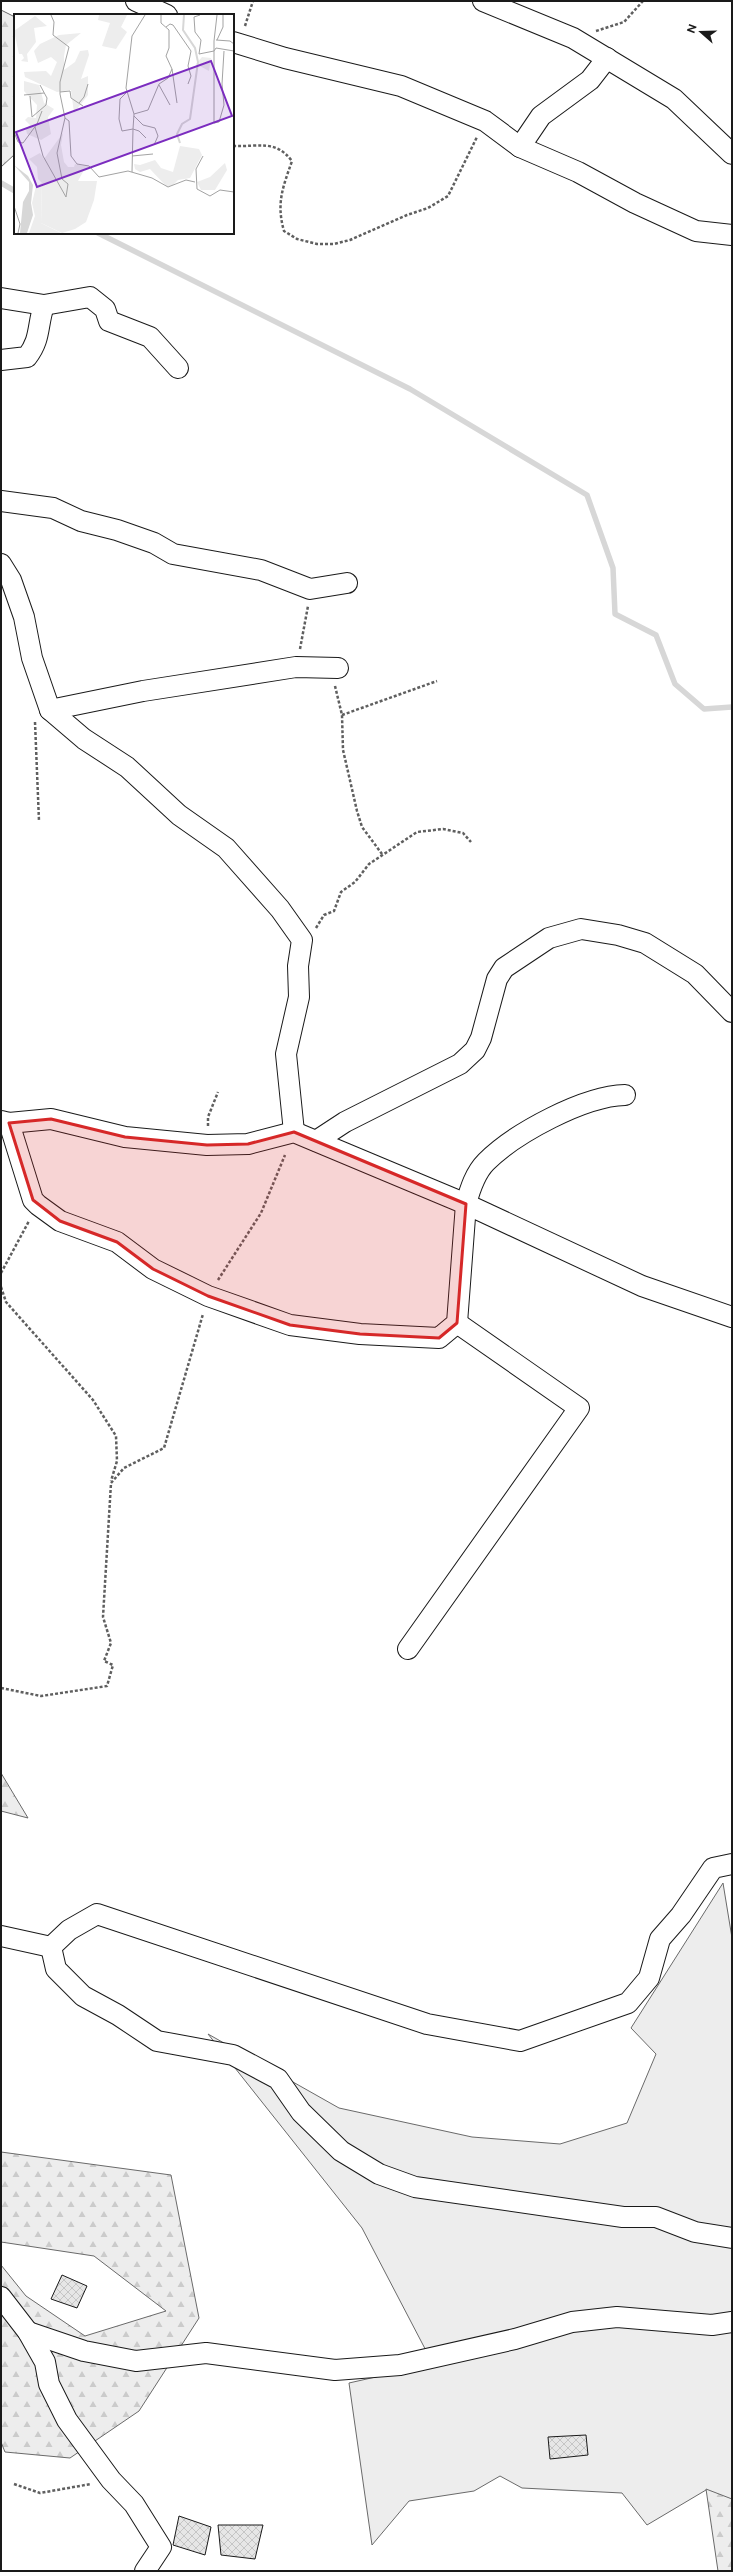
<svg xmlns="http://www.w3.org/2000/svg" width="733" height="2572" font-family="'Public Sans',sans-serif">
	<style>
		.built { fill: #ededed; stroke: #6a6a6a }
		.forest { fill: url(#forest-firs); stroke: #6a6a6a }
		.lines { fill: none; stroke-linecap: round; stroke-linejoin: round }
		.stream { stroke: #d7d7d7; stroke-width: 5.5 }
		.building { fill: url(#building-cross-hatch); stroke: #1a1a1a }
		.minor-casing { stroke: #1a1a1a; stroke-width: 22 }
		.path { stroke: #5f5f5f; stroke-width: 2.5; stroke-dasharray: 3 2; stroke-linecap: butt }
		.minor { stroke: #fff; stroke-width: 20 }
		.marked { fill: #d62828; fill-opacity: 0.2; stroke: #d62828; stroke-width: 3; stroke-linejoin: round }
		.inset-river { fill: none; stroke: #d7d7d7; stroke-width: 2 }
		.inset-road { fill: none; stroke: #a3a3a3; stroke-width: 1 }
		.view { fill: #7b2cbf; fill-opacity: 0.15; stroke: #7b2cbf; stroke-width: 2 }
		.inset-edge { fill: none; stroke: #1a1a1a; stroke-width: 2 }
	</style>
	<defs>
		<pattern id="forest-firs" width="22" height="20" patternUnits="userSpaceOnUse"><rect width="22" height="20" fill="#ededed"/><path d="M5 1l3.5 6h-7zM16 11l3.5 6h-7z" fill="#cbcbcb"/></pattern>
		<pattern id="building-cross-hatch" width="8" height="8" patternUnits="userSpaceOnUse"><rect width="8" height="8" fill="#e6e6e6"/><path d="M0 0l8 8M0 8l8-8" fill="none" stroke="#c5c5c5"/></pattern>
	</defs>
	<rect width="100%" height="100%" fill="#fff"/>
	<polygon class="built" points="723,1883 732,1938 732,2500 706,2490 647,2525 622,2493 522,2488 500,2476 474,2491 409,2501 372,2545 349,2383 433,2364 362,2228 208,2034 339,2108 472,2137 560,2144 627,2123 656,2054 631,2028"/>
	<g class="forest">
		<polygon points="1,10 15,17 15,154 1,167"/>
		<polygon points="1,1773 28,1818 1,1811"/>
		<polygon points="1,2152 171,2175 199,2318 139,2411 70,2458 5,2452 1,2442 1,2265 26,2296 85,2336 166,2311 94,2256 1,2242"/>
		<polygon points="706,2489 732,2499 732,2571 718,2571"/>
	</g>
	<g class="lines">
		<g class="stream">
			<polyline points="1,183 15,191"/>
			<polyline points="98,233 410,389 587,495 613,568 615,614 656,635 675,684 704,709 732,707"/>
		</g>
	</g>
	<g class="building">
		<polygon points="62,2275 87,2286 77,2308 51,2299"/>
		<polygon points="586,2435 588,2455 550,2459 548,2437"/>
		<polygon points="179,2516 211,2527 205,2555 173,2545"/>
		<polygon points="218,2525 263,2525 255,2559 221,2555"/>
	</g>
	<g class="lines">
		<defs>
			<g id="minor">
				<polyline points="136,1 167,15"/>
				<polyline points="483,1 573,38 674,99 732,154"/>
				<polyline points="233,42 285,58 401,86 485,121 520,147 578,172 635,203 696,231 732,235"/>
				<polyline points="520,147 541,116 590,80 607,58"/>
				<polyline points="1,298 44,305 90,297 105,309 109,321 150,337 178,368"/>
				<path d="M1,360L27,357C41,339 37,326 44,305"/>
				<polyline points="1,501 53,508 81,521 117,530 154,543 173,554 261,570 310,589 347,583"/>
				<polyline points="1,564 11,580 24,617 32,658 50,710 84,739 127,767 179,815 226,848 280,909 302,940 298,966 299,997 286,1054 294,1132"/>
				<polyline points="50,710 143,691 296,667 338,668"/>
				<path d="M1,1121L9,1123L51,1119L125,1137L207,1145L248,1144L294,1132L466,1204C470,1189 475,1173 486,1162C515,1133 584,1096 625,1095"/>
				<polyline points="9,1123 33,1200 38,1205 60,1221 117,1242 153,1269 208,1296 290,1325 360,1334 439,1338 457,1323 466,1204 642,1286 732,1317"/>
				<polyline points="316,1141 345,1122 460,1064 475,1050 481,1038 497,979 504,968 549,938 581,929 618,935 645,943 695,974 732,1012"/>
				<polyline points="408,1649 579,1408 457,1323"/>
				<polyline points="732,1864 713,1868 681,1915 660,1939 649,1978 628,2003 520,2041 427,2024 97,1914 69,1930 51,1947 56,1969 83,1996 118,2015 157,2041 233,2055 278,2079 301,2112 341,2151 379,2174 415,2187 623,2217 656,2217 695,2232 732,2238"/>
				<polyline points="1,1936 51,1947"/>
				<polyline points="1,2297 28,2332 45,2362 49,2384 67,2420 111,2480 134,2504 161,2547 145,2571"/>
				<polyline points="28,2332 84,2351 136,2361 206,2353 335,2370 400,2365 515,2339 572,2322 617,2317 712,2325 732,2322"/>
			</g>
		</defs>
		<use href="#minor" class="minor-casing"/>
		<g class="path">
			<polyline points="245,26 253,1"/>
			<polyline points="596,31 624,22 643,1"/>
			<path d="M233,146C259,147 275,139 292,161C283,187 276,203 284,231L297,239L317,244H334L350,240L407,215L428,208L448,196L477,137"/>
			<polyline points="300,649 308,606"/>
			<polyline points="335,686 342,715 343,750 357,811 362,827 382,854"/>
			<polyline points="342,715 437,681"/>
			<polyline points="35,722 39,821"/>
			<polyline points="316,928 324,915 334,911 341,892 355,882 369,864 417,832 443,829 463,833 471,842"/>
			<polyline points="208,1126 208,1117 218,1092"/>
			<polyline points="1,1273 29,1221"/>
			<polyline points="218,1280 261,1213 285,1155"/>
			<polyline points="1,1287 6,1302 93,1400 116,1436 117,1461 111,1481"/>
			<polyline points="1,1688 41,1696 107,1686 113,1665 104,1661 111,1643 103,1617 111,1483 124,1468 164,1448 203,1314"/>
			<polyline points="14,2484 40,2493 91,2484"/>
		</g>
		<use href="#minor" class="minor"/>
	</g>
	<path class="marked" d="M51,1119L125,1137L207,1145L248,1144L294,1132L466,1204L457,1323L439,1338L360,1334L290,1325L208,1296L153,1269L117,1242L60,1221L33,1200L9,1123Z"/>
	<g transform="translate(14 14)">
		<rect width="220" height="220" fill="#fff"/>
		<path d="M49,119L47,131L50,148L54,153H60L61,150L75,153L70,156L64,167H83L80,186L72,208L61,215L48,219L27,209L28,169L24,165L23,153L15,145L26,139L30,145Z" fill="#ededed"/>
		<path d="M85,1H113L107,13L113,18L102,35L88,32L96,9L84,6ZM21,2L33,12L20,14L22,28L13,40L14,48L7,47L10,44L8,40H5L0,17ZM67,19L52,31L50,42V56L61,48L66,37L74,36L75,41L67,65L74,62V81L60,99L57,76L43,78L11,63L10,58L32,57L37,62L43,48L37,43L24,49L20,37L26,30L45,21ZM188,43L197,44L195,57L182,50ZM10,67L25,71L30,89L40,95L34,103L37,120L27,126L13,120L12,115L16,111L11,106L14,103L22,104L23,91L10,77ZM166,132L185,135L188,141L176,164L164,166L159,171L153,173L136,155L126,158L121,155L120,150L126,151L141,146L147,154L159,158ZM211,149L213,156L201,176H187L183,168L196,163ZM28,169L27,209L47,219H15L21,202L18,189L22,172Z" fill="#ededed"/>
		<path d="M0,151L14,162L19,171L17,189L19,201L13,219H6L9,188L15,177V168Z" fill="#d7d7d7"/>
		<path class="inset-river" d="M166,129L163,120L168,110L176,105L184,48L181,34L169,16L170,1"/>
		<path class="inset-road" d="M37,1L40,8L39,21L55,33L46,68V80L51,104M131,1L118,22L112,74L120,100L119,115L125,117L132,124M186,1L180,3L181,18L187,26L185,40L200,37L202,34L220,37M203,1L200,27V109L205,108L210,91L208,70L210,37M152,13L156,10L159,11L177,37L174,52L177,62L174,70M202,26L216,27L220,30M203,26L209,13V1M158,55L163,89M145,71L156,91M46,78L56,77L57,84L69,92M113,78L106,85L105,105L108,117L119,115L118,158M10,81L30,79M16,82L18,103L32,91L33,84L26,71M65,89L70,83L74,70M120,100L134,96L145,70L154,64L158,55L152,42L155,34V16L147,9V1M120,102L129,111L141,114L144,122L140,131M21,113L29,142L52,183M0,118L4,128L9,129L23,110L28,97M118,142L139,140M189,142L182,155L183,175L196,182L206,176L220,178M52,183L54,170L48,165L43,139L51,104L55,107L57,142L63,150L75,152L85,163L114,157L138,164L154,173L172,166L181,168M0,192L6,210L4,219"/>
		<path class="view" d="M197,47L218,102L23,173L2,118Z"/>
		<rect width="220" height="220" class="inset-edge"/>
	</g>
	<rect width="733" height="2572" fill="none" stroke="#1a1a1a" stroke-width="4"/>
	<g transform="translate(701 32) rotate(290)" stroke="#ffffff" stroke-width="3" paint-order="stroke">
	<path d="M0-3L7 15L0 10L-7 15Z" fill="#1a1a1a"/>
	<text y="-6" font-size="11" font-weight="bold" text-anchor="middle" fill="#1a1a1a">N</text>
	</g>
</svg>
